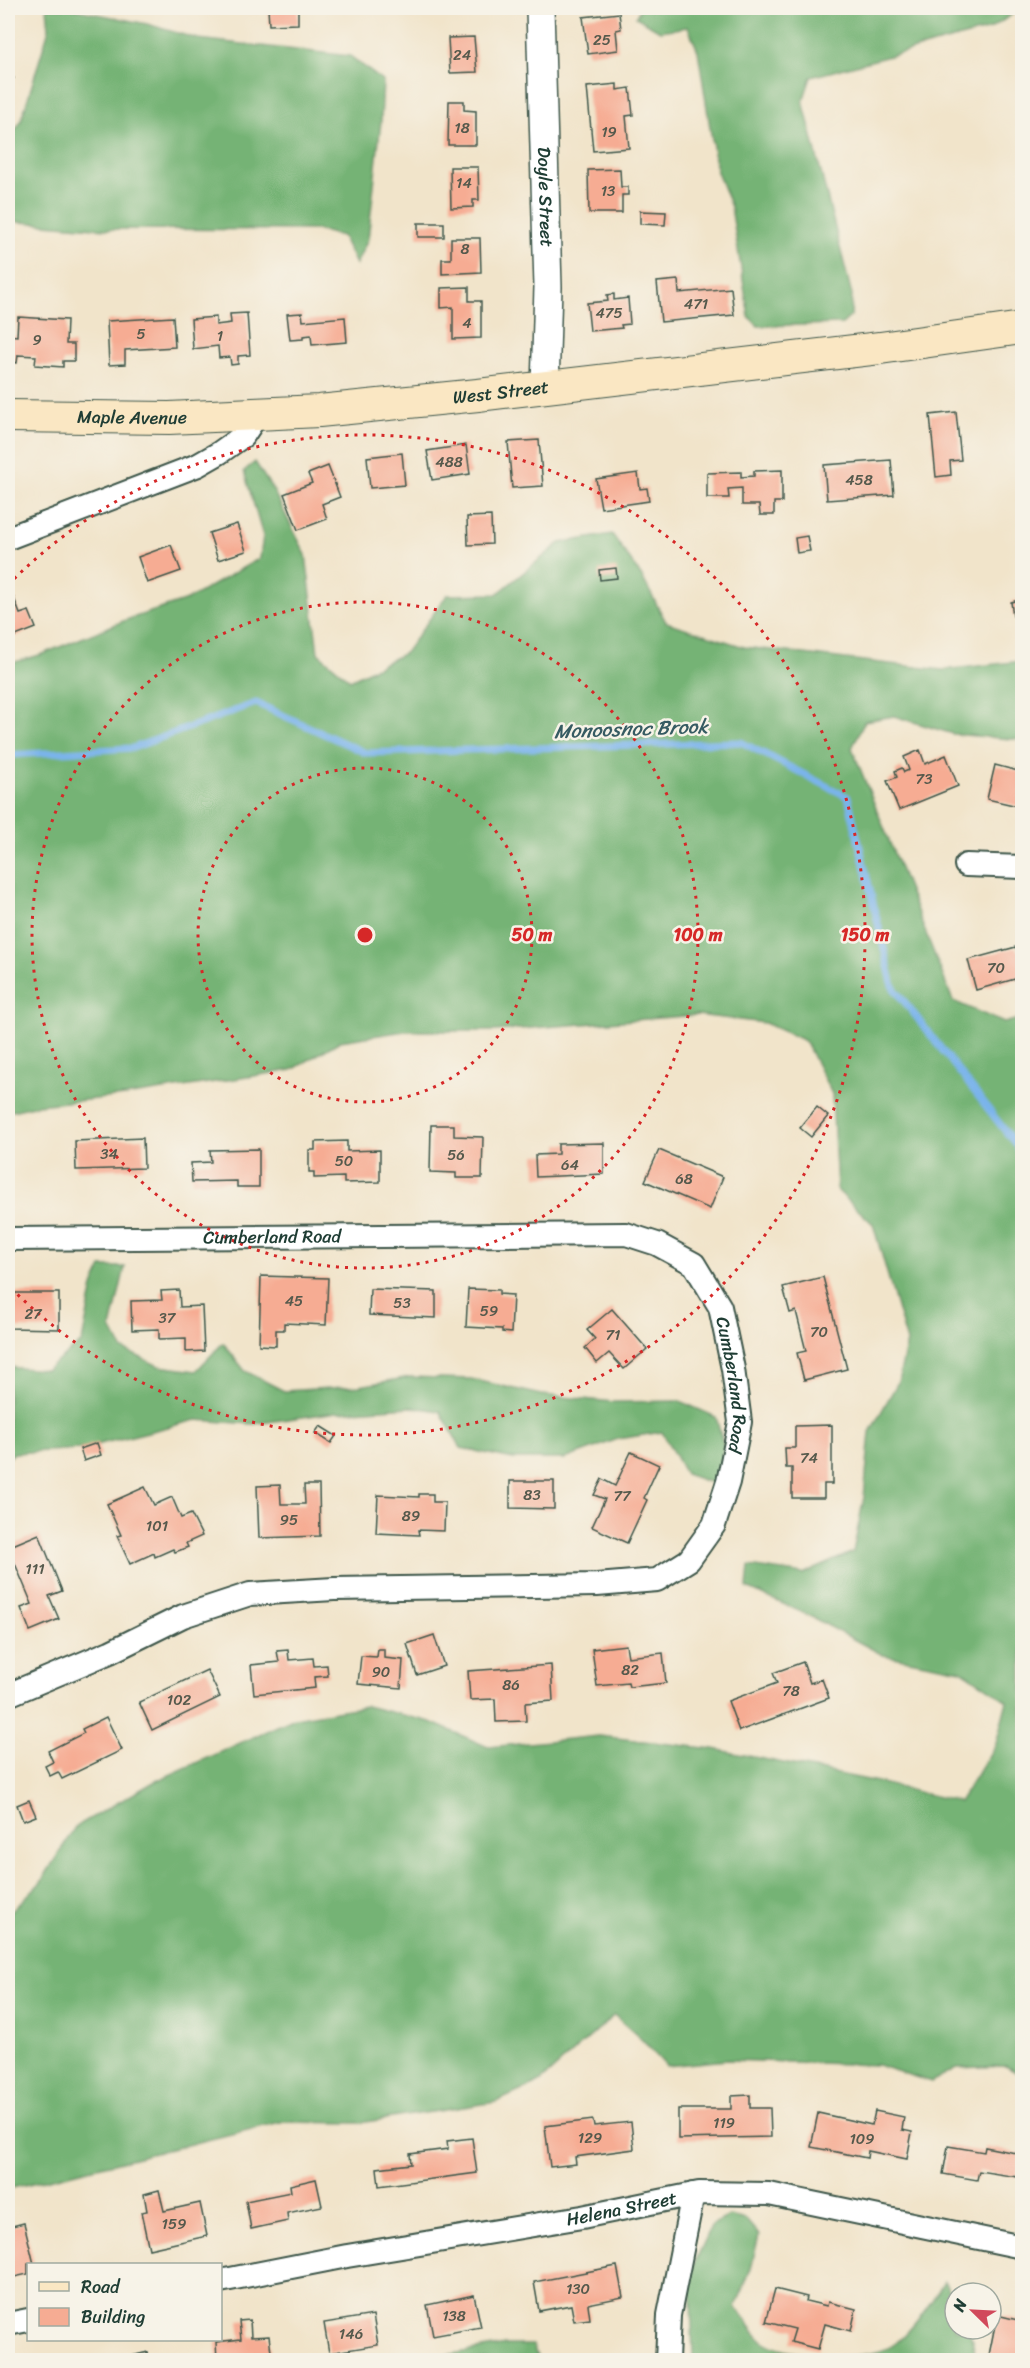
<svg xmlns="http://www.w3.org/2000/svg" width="1030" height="2368" font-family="Sriracha,sans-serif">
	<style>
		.forest { fill: #75b374; stroke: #4a7854; stroke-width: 1.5 }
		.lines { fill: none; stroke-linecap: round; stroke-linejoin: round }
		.stream { stroke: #7ab4eb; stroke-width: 7 }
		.building { fill: #f6ac93 }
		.minor-casing { stroke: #3e564a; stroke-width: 26 }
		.tertiary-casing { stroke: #3e564a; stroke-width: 30 }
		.secondary-casing { stroke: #3e564a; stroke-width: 34 }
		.minor { stroke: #fff; stroke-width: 22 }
		.tertiary { stroke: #fff; stroke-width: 27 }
		.secondary { stroke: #fae7c3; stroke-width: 32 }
		.ring { fill: none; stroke: #d62828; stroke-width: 3; stroke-dasharray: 3 6 }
		.labels { text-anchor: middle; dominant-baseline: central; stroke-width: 5; stroke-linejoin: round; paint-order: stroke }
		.number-label { font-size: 15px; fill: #55594c }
		.street-label { font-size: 18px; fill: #1f3d34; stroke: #f7f3e8 }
		.water-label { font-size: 20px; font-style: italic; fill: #365b62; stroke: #f7f3e8 }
		.centre { fill: #d62828; stroke: #f7f3e8; stroke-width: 3 }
		.ring-label { font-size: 18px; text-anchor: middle; font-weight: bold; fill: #d62828; stroke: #f7f3e8; stroke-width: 5; stroke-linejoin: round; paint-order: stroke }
	</style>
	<rect width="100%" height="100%" fill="#f7f3e8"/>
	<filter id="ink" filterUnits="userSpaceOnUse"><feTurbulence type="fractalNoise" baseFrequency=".0167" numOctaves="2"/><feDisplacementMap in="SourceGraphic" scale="12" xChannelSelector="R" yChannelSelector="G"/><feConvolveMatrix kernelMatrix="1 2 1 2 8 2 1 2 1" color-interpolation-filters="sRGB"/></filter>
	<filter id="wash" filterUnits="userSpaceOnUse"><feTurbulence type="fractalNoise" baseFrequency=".008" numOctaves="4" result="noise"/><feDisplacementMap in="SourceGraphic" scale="24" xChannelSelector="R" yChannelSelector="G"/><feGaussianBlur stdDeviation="1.35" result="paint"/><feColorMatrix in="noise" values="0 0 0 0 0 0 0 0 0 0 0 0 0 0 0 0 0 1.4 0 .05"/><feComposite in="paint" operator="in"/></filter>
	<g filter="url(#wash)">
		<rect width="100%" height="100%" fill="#f1e4ca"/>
		<g class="forest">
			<polygon points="47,8 73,8 73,9 147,24 198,39 350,56 383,81 381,121 368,239 356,264 342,236 317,230 107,229 8,221 8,142 21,121 49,29"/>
			<polygon points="640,8 1022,8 990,29 811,77 803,101 852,295 851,316 842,324 758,326 749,317 731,207 717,172 698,51 688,27 660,31 636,17"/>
			<polygon points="255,462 273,490 306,555 318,653 350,680 405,653 447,595 497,594 560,543 612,534 642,577 666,622 744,647 846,659 943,670 1022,661 1022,740 953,734 894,716 865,721 852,748 953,1001 1004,1023 1022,1018 1022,2076 1006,2066 956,2068 931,2082 877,2065 727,2060 666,2066 641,2039 614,2015 540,2082 496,2102 359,2123 280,2122 8,2189 8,1915 41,1882 75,1827 154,1782 295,1718 366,1706 431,1722 488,1747 599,1736 714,1749 873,1781 959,1802 996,1744 1007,1701 961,1670 883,1655 806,1614 747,1588 749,1566 803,1574 853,1552 864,1497 870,1432 898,1382 907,1342 873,1224 837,1190 832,1094 805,1041 765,1023 697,1015 494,1031 405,1031 340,1041 292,1070 125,1096 37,1105 8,1112 8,664 40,655 126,620 187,600 260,558 263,536 244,471"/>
			<polygon points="102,1267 125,1267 111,1328 122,1349 159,1366 196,1371 223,1343 245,1371 284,1391 360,1386 410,1377 471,1379 542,1395 614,1402 680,1401 716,1417 724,1447 717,1485 685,1474 662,1432 618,1439 565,1459 513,1459 461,1448 440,1411 411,1407 337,1412 254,1424 196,1420 80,1449 14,1453 8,1459 8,1367 46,1370 82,1342 93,1286"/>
			<path d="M729,2216L746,2220L759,2235L751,2268L736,2307C744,2317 753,2332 762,2340C787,2359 871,2364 896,2343C913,2329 932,2301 944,2282L955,2301V2329H969L977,2360H695L693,2358L690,2273L712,2225Z"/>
			<polygon points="505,2345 533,2345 538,2360 418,2360"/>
		</g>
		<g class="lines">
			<polyline class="stream" points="8,755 133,748 256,703 366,753 741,742 848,797 893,987 1017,1146 1022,1162"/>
		</g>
		<g id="blocks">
			<g class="building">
				<polygon points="268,8 298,8 298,24 269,25"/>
				<polygon points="619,13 621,29 616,30 618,50 588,54 583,17"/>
				<polygon points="474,37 477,72 450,73 448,38"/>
				<polygon points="8,73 14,78 8,86"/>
				<polygon points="617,84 617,90 630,88 633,115 626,116 629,148 593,151 587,87"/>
				<polygon points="449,101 464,101 464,110 476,111 476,145 448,145"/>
				<polygon points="450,167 478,167 479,200 473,200 473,207 451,208"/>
				<polygon points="620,169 621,187 628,187 628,195 622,195 622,213 589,213 588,170"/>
				<polygon points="640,211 666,212 665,225 640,224"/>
				<rect x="418" y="223" width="26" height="14"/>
				<polygon points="451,238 480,238 481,272 442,274 442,259 451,259"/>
				<polygon points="678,280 679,293 731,288 734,315 661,322 657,282"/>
				<polygon points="469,287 469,301 481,301 481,338 453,339 453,307 441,308 441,288"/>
				<polygon points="614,294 614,300 628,298 630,324 621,325 622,328 590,331 587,303 608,301 607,295"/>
				<polygon points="247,313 250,355 238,356 238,364 231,365 230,357 219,358 218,346 193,349 191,319 216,317 216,325 231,323 230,314"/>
				<polygon points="302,313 303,321 345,317 347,342 312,345 311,335 303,336 303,339 290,340 287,314"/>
				<polygon points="18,317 67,320 66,344 74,344 74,361 63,361 63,367 35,365 36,356 18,355 17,363 8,362 8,335 17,336"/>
				<polygon points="173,317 175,347 125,350 125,364 109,365 107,321"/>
				<polygon points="956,412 961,460 950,461 951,475 936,477 930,415"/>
				<polygon points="539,440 543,486 512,488 508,442"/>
				<polygon points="466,445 470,474 432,480 427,451"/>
				<polygon points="402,453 405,485 370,488 367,457"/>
				<polygon points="891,460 894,495 827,500 824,465"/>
				<polygon points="328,466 340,497 322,504 327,519 298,530 284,494 312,483 308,474"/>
				<polygon points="782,470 782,502 774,502 774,515 760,515 759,505 742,505 742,488 728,489 729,498 707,498 707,473 741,472 741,477 754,476 754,471"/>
				<polygon points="638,473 640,489 647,488 649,501 601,508 596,479"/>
				<polygon points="491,516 492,544 468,545 467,517"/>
				<polygon points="237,524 246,551 218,560 209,533"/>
				<polygon points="807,536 810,551 797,553 795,538"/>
				<polygon points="171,545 181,571 147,583 138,557"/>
				<polygon points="616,568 617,578 600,580 599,570"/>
				<polygon points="14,598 20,614 29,611 36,628 8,639 8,601"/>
				<polygon points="1022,599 1022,615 1013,616 1011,602"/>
				<polygon points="920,750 925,764 946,755 958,786 899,810 887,781 897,777 895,771 902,768 904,772 909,770 904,757"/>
				<polygon points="995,765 1022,772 1022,807 987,799"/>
				<polygon points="1016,947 1017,951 1022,950 1022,977 976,990 968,960"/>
				<polygon points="817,1107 828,1116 811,1137 800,1128"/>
				<polygon points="431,1125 454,1125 454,1136 483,1137 482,1178 456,1178 456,1173 430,1172"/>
				<polygon points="143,1138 144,1168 76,1170 75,1141"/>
				<polygon points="347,1141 347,1151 380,1150 380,1182 344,1183 344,1177 314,1178 314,1172 309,1172 309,1150 315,1150 315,1142"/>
				<polygon points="604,1143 604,1174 536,1177 535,1155 558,1154 558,1144"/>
				<polygon points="259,1149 259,1187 237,1187 237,1181 192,1182 191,1163 211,1162 210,1150"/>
				<polygon points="659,1150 723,1177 710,1209 645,1181"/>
				<polygon points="261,1276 328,1278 326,1325 284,1323 284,1330 276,1330 276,1346 259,1345"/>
				<polygon points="823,1277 847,1369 804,1380 797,1353 806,1351 796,1311 790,1313 783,1287"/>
				<polygon points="370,1289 436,1291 436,1318 369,1315"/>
				<polygon points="468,1289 499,1290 499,1294 513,1295 511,1333 502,1332 502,1329 466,1327"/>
				<polygon points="179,1290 180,1307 202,1306 204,1351 186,1352 186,1338 159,1339 159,1329 132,1330 131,1301 162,1300 161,1291"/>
				<polygon points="15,1293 59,1293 59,1329 8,1328 8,1301 14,1301"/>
				<polygon points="612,1309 647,1349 624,1369 609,1353 597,1363 585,1348 595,1339 587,1330"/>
				<polygon points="832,1425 832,1484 824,1484 824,1498 792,1498 792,1468 786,1468 785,1448 795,1448 795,1426"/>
				<polygon points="320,1426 336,1436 331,1443 315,1433"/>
				<polygon points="97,1443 101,1455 84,1461 80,1449"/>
				<polygon points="631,1452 659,1465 644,1498 647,1500 627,1543 592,1527 605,1499 594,1495 602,1479 615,1486"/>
				<polygon points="510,1481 554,1481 554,1509 510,1508"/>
				<polygon points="280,1485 281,1504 305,1504 304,1485 319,1485 320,1536 259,1538 257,1486"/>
				<polygon points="145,1487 154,1505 172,1497 181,1518 191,1514 202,1536 186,1543 188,1547 175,1552 173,1549 155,1557 154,1553 130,1564 117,1536 121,1535 107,1504"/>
				<polygon points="419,1494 433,1494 433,1502 445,1502 444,1531 418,1530 419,1535 376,1533 378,1495 419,1497"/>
				<polygon points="39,1534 62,1591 49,1596 59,1619 30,1631 21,1608 32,1604 8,1547"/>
				<polygon points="434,1635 444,1666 417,1675 407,1644"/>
				<polygon points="626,1645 628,1657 663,1653 666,1683 629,1687 628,1683 597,1686 592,1649"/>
				<polygon points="378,1649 384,1649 384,1658 403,1660 401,1688 358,1684 361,1656 377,1657"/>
				<polygon points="288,1650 289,1660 313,1658 314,1666 327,1665 328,1676 314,1677 315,1688 254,1694 251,1665 279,1662 277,1651"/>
				<polygon points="803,1662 810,1683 822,1679 829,1698 739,1731 728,1701 777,1683 773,1673"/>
				<polygon points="551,1665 553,1701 525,1703 526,1721 496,1722 495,1699 470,1700 468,1671"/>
				<polygon points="207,1670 220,1697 152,1730 139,1702"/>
				<polygon points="106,1717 122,1750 62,1779 58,1772 50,1776 45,1766 53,1762 48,1751 84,1733 82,1729"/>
				<polygon points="29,1800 36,1816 23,1821 17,1805"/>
				<polygon points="750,2095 750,2108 770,2108 771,2137 678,2139 678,2109 731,2109 731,2096"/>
				<polygon points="875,2111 904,2117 902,2130 912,2132 907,2159 868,2151 867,2158 811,2147 818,2113 872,2125"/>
				<polygon points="593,2120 594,2126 631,2122 634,2149 575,2157 576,2164 550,2167 545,2126"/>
				<polygon points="472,2138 477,2173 379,2186 377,2168 411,2164 410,2154 448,2149 447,2141"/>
				<polygon points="948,2146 984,2152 985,2147 1021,2154 1017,2177 979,2171 977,2180 943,2174"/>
				<polygon points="316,2179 322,2206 287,2213 288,2221 251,2229 246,2201 291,2192 290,2185"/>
				<polygon points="159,2190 164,2211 200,2203 207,2236 149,2249 141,2212 147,2211 144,2194"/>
				<polygon points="24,2223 34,2264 28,2264 28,2274 10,2278 8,2275 8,2227"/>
				<polygon points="617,2266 623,2297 588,2304 590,2319 574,2321 571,2305 539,2311 534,2282"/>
				<polygon points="775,2289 807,2297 806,2301 827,2306 828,2302 856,2309 851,2331 825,2324 818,2349 791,2342 795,2329 766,2322"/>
				<polygon points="474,2295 481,2327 433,2336 427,2305"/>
				<polygon points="373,2315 378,2345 329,2353 324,2323"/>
				<polygon points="997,2315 1022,2321 1022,2356 1020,2356 1019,2360 988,2360"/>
				<polygon points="250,2320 251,2337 269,2336 272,2360 217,2360 216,2342 241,2339 239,2321"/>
				<polygon points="148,2352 150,2360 115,2360"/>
			</g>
		</g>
	</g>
	<g filter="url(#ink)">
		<use href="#blocks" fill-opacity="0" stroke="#3e564a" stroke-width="1.5"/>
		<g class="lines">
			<defs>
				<g id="minor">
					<polyline points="8,538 198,465 219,453 243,436 257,415"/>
					<polyline points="966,865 1022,867"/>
					<path id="s1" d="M8,1239L626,1234L657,1244L694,1264L720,1307L733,1369L740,1422L728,1482L714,1525L689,1560L657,1580L597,1585L334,1589L250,1594L183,1616L110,1652L8,1695"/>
					<path id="s2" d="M220,2281L347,2256L582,2217L699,2193L769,2194L1022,2247"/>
					<polyline points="8,2324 28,2320"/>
					<polyline points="667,2360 669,2315 693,2194"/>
				</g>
				<g id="tertiary">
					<path id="s3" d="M540,8L548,287L545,387"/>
				</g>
				<g id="secondary">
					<path id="s4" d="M8,416L169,418L319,411L478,395L880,348L1022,328"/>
				</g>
			</defs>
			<use href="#minor" class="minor-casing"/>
			<use href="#tertiary" class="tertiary-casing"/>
			<use href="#secondary" class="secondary-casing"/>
			<use href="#minor" class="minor"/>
			<use href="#tertiary" class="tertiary"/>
			<use href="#secondary" class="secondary"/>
		</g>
	</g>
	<g class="ring">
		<circle cx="365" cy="935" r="167"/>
		<circle cx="365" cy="935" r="333"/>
		<path d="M8 585A500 500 0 1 1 8 1285"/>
	</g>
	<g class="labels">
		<g class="number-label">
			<text x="602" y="40">25</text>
			<text x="462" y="55">24</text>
			<text x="462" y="128">18</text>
			<text x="609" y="132">19</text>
			<text x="464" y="183">14</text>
			<text x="608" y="191">13</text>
			<text x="465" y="249">8</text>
			<text x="696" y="304">471</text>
			<text x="609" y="313">475</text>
			<text x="467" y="323">4</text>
			<text x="141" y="334">5</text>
			<text x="220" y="336">1</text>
			<text x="37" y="340">9</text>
			<text x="449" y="462">488</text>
			<text x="859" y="480">458</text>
			<text x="924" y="779">73</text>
			<text x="996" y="968">70</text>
			<text x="109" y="1154">34</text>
			<text x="456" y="1155">56</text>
			<text x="344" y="1161">50</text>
			<text x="570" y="1165">64</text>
			<text x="684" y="1179">68</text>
			<text x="294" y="1301">45</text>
			<text x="402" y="1303">53</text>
			<text x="489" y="1311">59</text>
			<text x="33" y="1314">27</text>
			<text x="167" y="1318">37</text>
			<text x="819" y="1332">70</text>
			<text x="613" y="1335">71</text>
			<text x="809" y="1458">74</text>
			<text x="532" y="1495">83</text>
			<text x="622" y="1496">77</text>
			<text x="411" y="1516">89</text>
			<text x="289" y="1520">95</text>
			<text x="157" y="1526">101</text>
			<text x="35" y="1569">111</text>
			<text x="630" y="1670">82</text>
			<text x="381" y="1672">90</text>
			<text x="511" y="1685">86</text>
			<text x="791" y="1691">78</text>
			<text x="179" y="1700">102</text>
			<text x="724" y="2123">119</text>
			<text x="590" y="2138">129</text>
			<text x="862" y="2139">109</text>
			<text x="174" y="2224">159</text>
			<text x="578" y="2289">130</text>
			<text x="454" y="2316">138</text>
			<text x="351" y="2334">146</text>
		</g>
		<g class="street-label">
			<text stroke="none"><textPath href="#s3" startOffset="189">Doyle Street</textPath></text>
			<text stroke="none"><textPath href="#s4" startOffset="494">West Street</textPath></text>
			<text stroke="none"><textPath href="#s4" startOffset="124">Maple Avenue</textPath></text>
			<text stroke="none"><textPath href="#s1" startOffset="264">Cumberland Road</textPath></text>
			<text stroke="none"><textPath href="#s1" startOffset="822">Cumberland Road</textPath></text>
			<text stroke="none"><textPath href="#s2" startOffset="408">Helena Street</textPath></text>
		</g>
		<g class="water-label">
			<text transform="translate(631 729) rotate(-2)">Monoosnoc Brook</text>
		</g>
	</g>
	<circle cx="365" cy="935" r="9" class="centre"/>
	<g class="ring-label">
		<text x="532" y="941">50 m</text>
		<text x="698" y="941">100 m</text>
		<text x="865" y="941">150 m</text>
	</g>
	<rect width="1030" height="2368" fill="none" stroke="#f7f3e8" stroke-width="30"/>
	<rect x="27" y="2263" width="195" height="78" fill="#f7f3e8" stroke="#a1aaa0" stroke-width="1.5"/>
	<rect x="39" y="2282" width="30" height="9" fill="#fae7c3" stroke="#a1aaa0" stroke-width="1.5"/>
	<text x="81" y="2293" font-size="18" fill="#1f3d34">Road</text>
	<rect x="39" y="2308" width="30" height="18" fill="#f6ac93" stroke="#a1aaa0" stroke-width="1.5"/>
	<text x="81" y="2323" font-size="18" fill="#1f3d34">Building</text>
	<g transform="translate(973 2311) rotate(294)"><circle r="28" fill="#f7f3e8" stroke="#a1aaa0" stroke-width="1.5"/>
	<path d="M0-4.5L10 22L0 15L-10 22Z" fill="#d1495b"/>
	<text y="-9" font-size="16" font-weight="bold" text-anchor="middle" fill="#1f3d34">N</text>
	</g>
</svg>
